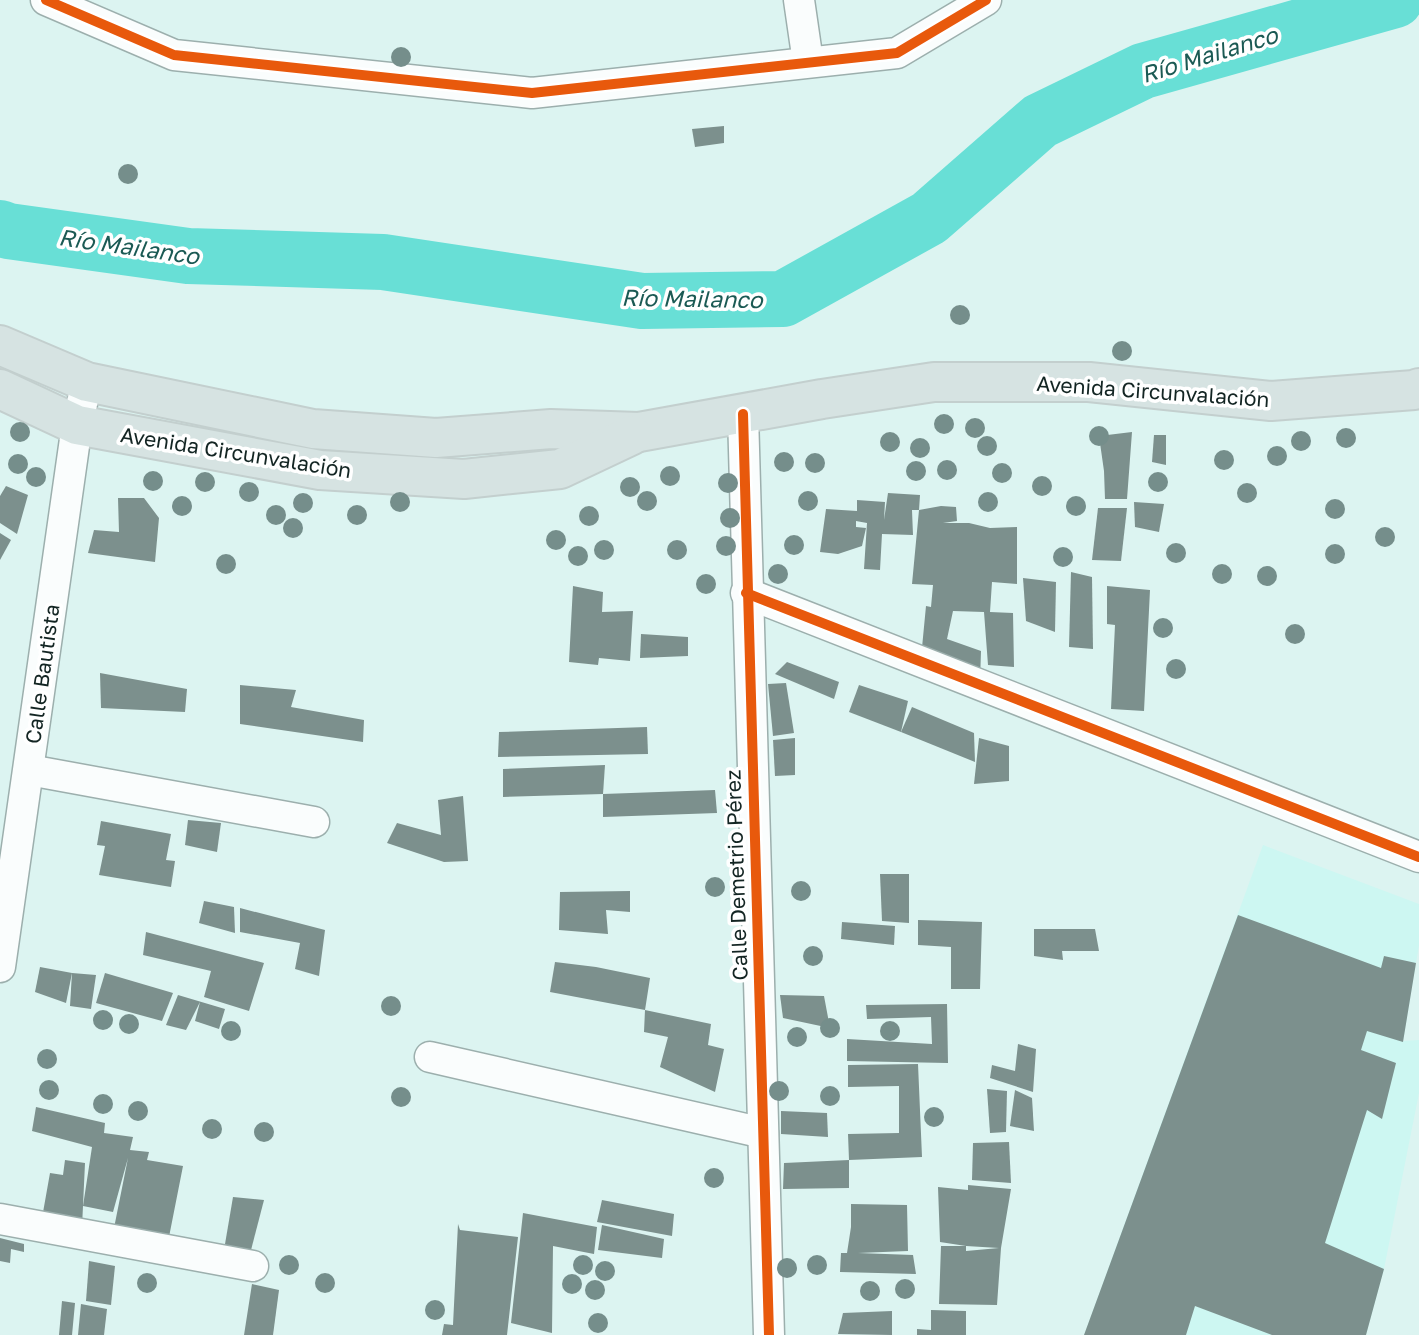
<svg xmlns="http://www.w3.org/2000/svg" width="1419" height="1335" font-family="'Golos Text',sans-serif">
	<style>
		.built { fill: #cdf7f2 }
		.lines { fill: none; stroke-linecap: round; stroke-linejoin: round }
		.river { stroke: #68dfd6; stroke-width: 56 }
		.building { fill: #7c908d; fill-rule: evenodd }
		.minor-casing { stroke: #9cafad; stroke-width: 33 }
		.major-casing { stroke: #c3cfce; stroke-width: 42 }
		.minor { stroke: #fafdfd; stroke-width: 30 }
		.major { stroke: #d6e3e2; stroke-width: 38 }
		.cycleway-casing { stroke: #fff; stroke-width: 15 }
		.cycleway { stroke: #e8590c; stroke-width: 10 }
		.tree { fill: #758e8b }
		.labels { text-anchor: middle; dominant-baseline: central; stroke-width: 7; stroke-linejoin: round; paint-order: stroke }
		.street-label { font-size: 21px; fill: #132523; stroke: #fff }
		.water-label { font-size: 23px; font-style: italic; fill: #1b5a54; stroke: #fff }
	</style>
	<rect width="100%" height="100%" fill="#dcf4f1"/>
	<polygon class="built" points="1263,845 1419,904 1419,945 1403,1041 1419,1040 1419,1093 1384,1269 1366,1335 1084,1335"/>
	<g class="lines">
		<polyline class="river" points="0,228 8,231 188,256 383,262 642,301 783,299 929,218 1040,121 1143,71 1395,0"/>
	</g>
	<g class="building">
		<polygon points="724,126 724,143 695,147 692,129"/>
		<polygon points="1132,432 1127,499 1105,499 1104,471 1099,436"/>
		<polygon points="1154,435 1166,435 1166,465 1152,462"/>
		<polygon points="6,486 28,495 17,534 0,523 0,496"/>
		<polygon points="888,493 920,495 919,510 941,506 956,507 957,521 943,523 969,523 990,528 1017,527 1017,584 992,582 990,612 1013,613 1014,667 988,665 984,612 953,611 947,639 981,651 980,682 921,658 926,606 931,607 933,585 912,584 919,510 912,510 913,535 882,534 880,570 864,569 867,523 856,521 856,527 866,528 862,546 838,554 820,552 826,509 857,511 857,500 885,502 884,520"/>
		<polygon points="118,498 144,498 159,518 155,562 88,553 94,530 119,532"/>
		<polygon points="1134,502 1164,504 1159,532 1135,527"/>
		<polygon points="1098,508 1127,508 1121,561 1092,560"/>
		<polygon points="0,533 11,540 0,560"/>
		<polygon points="1071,572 1092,577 1093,649 1069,647"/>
		<polygon points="1023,578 1056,582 1055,632 1026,621"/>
		<polygon points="573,586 603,592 602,612 633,611 630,661 599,658 598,665 569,662"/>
		<polygon points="1107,586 1150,590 1144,711 1111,709 1115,625 1107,624"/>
		<polygon points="641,634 688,637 688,656 640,658"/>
		<polygon points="787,662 839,682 834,699 775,674"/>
		<polygon points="100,673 187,689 185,712 101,708"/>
		<polygon points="786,683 794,733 773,736 768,684"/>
		<polygon points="240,685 296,690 291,707 364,720 363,742 240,724"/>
		<polygon points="859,685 908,701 901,732 849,712"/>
		<polygon points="912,707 974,733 975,762 901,732"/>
		<polygon points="647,727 648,754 498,757 499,732"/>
		<polygon points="795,738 795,775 775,776 773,740"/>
		<polygon points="979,738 1009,746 1009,781 974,784"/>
		<polygon points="605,765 603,794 503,797 503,769"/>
		<polygon points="715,790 717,813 603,817 603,794"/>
		<polygon points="463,796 468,861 444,862 387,843 397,823 441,835 438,800"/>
		<polygon points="188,820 221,823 217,852 185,845"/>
		<polygon points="101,821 171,834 166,860 175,861 171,887 99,875 105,846 97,845"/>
		<polygon points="880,874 909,874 909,923 882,921"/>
		<polygon points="630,891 630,912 606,910 608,934 559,930 560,892"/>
		<polygon points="204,901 234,907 235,933 199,923"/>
		<polygon points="240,908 325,930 319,976 295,969 300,943 240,932"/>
		<polygon points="1238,915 1381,968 1384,956 1416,963 1403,1042 1367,1031 1361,1050 1396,1063 1382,1119 1367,1110 1325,1243 1384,1269 1366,1335 1272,1335 1195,1306 1186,1335 1084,1335"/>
		<polygon points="918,920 982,922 980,989 951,989 951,947 918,945"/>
		<polygon points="842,922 895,926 894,945 841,939"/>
		<polygon points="1034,929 1095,929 1099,951 1062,951 1063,960 1034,956"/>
		<polygon points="146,932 264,963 249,1011 204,997 211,971 143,955"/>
		<polygon points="555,962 596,967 650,978 645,1010 550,992"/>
		<polygon points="40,967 72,973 66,1003 35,992"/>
		<polygon points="72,973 96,975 91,1009 70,1006"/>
		<polygon points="105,973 173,993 162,1021 96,1003"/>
		<polygon points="178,995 225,1009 219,1029 195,1021 200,1002 186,1030 166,1025"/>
		<polygon points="780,995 824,996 830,1028 783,1018"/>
		<polygon points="947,1004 948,1063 847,1061 847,1039 932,1044 931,1017 867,1019 866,1005"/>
		<polygon points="645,1010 711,1024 708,1045 724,1049 715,1092 660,1067 668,1037 644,1032"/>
		<polygon points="1018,1044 1036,1049 1033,1092 990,1078 992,1065 1015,1071"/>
		<polygon points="918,1064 922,1157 849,1160 849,1188 783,1189 784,1163 849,1160 848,1134 899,1133 899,1086 848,1087 848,1065"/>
		<polygon points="987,1089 1007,1091 1006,1132 990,1133"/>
		<polygon points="1015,1090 1032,1098 1034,1131 1010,1126"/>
		<polygon points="36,1107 105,1123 104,1133 133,1137 130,1150 149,1152 147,1160 183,1166 168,1242 114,1228 128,1158 113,1212 83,1206 92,1147 32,1131"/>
		<polygon points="781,1111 827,1113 828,1137 781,1134"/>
		<polygon points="1009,1142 1011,1183 972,1180 973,1143"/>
		<polygon points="65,1160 85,1163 82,1227 42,1218 50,1173 63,1175"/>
		<path d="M968,1185L1011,1189L1001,1248L997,1305L939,1304L941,1246H966L940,1242L938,1187L968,1190ZM966,1246L999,1248L966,1251Z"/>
		<polygon points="233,1197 264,1200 250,1254 224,1250"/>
		<polygon points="602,1200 674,1214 672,1236 597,1222"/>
		<polygon points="851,1204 907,1205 908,1251 858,1253 913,1255 916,1274 840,1272 841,1253 847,1253 851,1227"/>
		<polygon points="523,1213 597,1227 594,1254 553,1246 552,1333 511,1323"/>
		<polygon points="458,1224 460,1230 518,1237 507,1335 442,1335 444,1324 453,1325"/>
		<polygon points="602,1225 664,1239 662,1258 598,1250"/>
		<polygon points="0,1238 24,1244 24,1252 11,1249 10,1263 0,1261"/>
		<polygon points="89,1261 115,1266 111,1305 86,1301"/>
		<polygon points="252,1284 279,1290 273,1335 244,1335"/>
		<polygon points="62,1301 75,1303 72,1335 59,1335"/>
		<polygon points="81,1304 107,1309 104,1335 78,1335"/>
		<polygon points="931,1310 966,1311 966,1335 917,1335 917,1329 931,1330"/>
		<polygon points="892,1311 892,1335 838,1334 843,1313"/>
	</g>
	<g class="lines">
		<defs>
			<g id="minor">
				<polyline points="46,0 174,55 532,93 897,53 986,0"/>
				<polyline points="799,0 808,62"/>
				<polyline points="743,414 769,1335"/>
				<polyline points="746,593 1419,857"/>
				<polyline points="29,770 314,822"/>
				<polyline points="0,967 77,425 87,382"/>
				<polyline points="430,1057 763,1133"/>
				<polyline points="0,1219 253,1266"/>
			</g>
			<g id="major">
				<polyline points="0,345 87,382 313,429 436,438 551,429 639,432 822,399 934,382 1089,382 1271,401 1414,390 1419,388"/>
				<polyline points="0,389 77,425 320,470 464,479 560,469 632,435"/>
			</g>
		</defs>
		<use href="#minor" class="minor-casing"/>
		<use href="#major" class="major-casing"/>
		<use href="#minor" class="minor"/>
		<use href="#major" class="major"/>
		<defs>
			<g id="cycleway">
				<polyline points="46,0 174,55 532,93 897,53 986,0"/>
				<polyline points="743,414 769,1335"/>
				<polyline points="746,593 1419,857"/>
			</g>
		</defs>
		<use href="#cycleway" class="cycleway-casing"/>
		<use href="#cycleway" class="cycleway"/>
	</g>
	<g class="tree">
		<circle cx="401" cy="57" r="10"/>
		<circle cx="128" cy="174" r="10"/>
		<circle cx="960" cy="315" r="10"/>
		<circle cx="1122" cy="351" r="10"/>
		<circle cx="944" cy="424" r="10"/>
		<circle cx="975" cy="428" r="10"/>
		<circle cx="20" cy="432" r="10"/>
		<circle cx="1099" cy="436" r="10"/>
		<circle cx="1346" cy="438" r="10"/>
		<circle cx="1301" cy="441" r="10"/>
		<circle cx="890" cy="442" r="10"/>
		<circle cx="987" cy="446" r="10"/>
		<circle cx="920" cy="448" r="10"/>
		<circle cx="1277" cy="456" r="10"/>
		<circle cx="1224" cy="460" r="10"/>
		<circle cx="784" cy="462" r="10"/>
		<circle cx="815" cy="463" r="10"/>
		<circle cx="18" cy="464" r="10"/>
		<circle cx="947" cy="470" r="10"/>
		<circle cx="916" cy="471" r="10"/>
		<circle cx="1002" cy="473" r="10"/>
		<circle cx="670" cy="476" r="10"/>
		<circle cx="36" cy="477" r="10"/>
		<circle cx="153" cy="481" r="10"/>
		<circle cx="205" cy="482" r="10"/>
		<circle cx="1158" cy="482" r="10"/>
		<circle cx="728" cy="483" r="10"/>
		<circle cx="1042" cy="486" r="10"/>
		<circle cx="630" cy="487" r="10"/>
		<circle cx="249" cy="492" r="10"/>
		<circle cx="1247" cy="493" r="10"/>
		<circle cx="647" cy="501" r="10"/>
		<circle cx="808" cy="501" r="10"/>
		<circle cx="400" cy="502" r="10"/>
		<circle cx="988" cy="502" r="10"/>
		<circle cx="303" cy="503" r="10"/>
		<circle cx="182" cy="506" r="10"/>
		<circle cx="1076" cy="506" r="10"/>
		<circle cx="1335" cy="509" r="10"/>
		<circle cx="276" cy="515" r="10"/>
		<circle cx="357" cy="515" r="10"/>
		<circle cx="589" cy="516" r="10"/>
		<circle cx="730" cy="518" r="10"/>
		<circle cx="293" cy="528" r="10"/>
		<circle cx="1385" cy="537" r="10"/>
		<circle cx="556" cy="540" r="10"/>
		<circle cx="794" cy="545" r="10"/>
		<circle cx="726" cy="546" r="10"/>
		<circle cx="604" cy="550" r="10"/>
		<circle cx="677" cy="550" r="10"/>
		<circle cx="1176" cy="553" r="10"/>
		<circle cx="1335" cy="554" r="10"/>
		<circle cx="578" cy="556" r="10"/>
		<circle cx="1063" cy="557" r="10"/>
		<circle cx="226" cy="564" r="10"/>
		<circle cx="778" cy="574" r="10"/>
		<circle cx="1222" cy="574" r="10"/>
		<circle cx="1267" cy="576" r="10"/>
		<circle cx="706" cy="584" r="10"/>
		<circle cx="1163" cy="628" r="10"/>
		<circle cx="1295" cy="634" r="10"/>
		<circle cx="1176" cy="669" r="10"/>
		<circle cx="715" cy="887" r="10"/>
		<circle cx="801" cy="891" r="10"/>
		<circle cx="813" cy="956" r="10"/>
		<circle cx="391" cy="1006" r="10"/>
		<circle cx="103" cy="1020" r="10"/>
		<circle cx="129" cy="1024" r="10"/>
		<circle cx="830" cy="1028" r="10"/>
		<circle cx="231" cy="1031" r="10"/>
		<circle cx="890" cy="1031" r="10"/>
		<circle cx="797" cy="1037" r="10"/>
		<circle cx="47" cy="1059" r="10"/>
		<circle cx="49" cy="1090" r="10"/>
		<circle cx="779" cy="1091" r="10"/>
		<circle cx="830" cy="1096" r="10"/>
		<circle cx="401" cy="1097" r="10"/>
		<circle cx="103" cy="1104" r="10"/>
		<circle cx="138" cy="1111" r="10"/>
		<circle cx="934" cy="1117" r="10"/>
		<circle cx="212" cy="1129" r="10"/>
		<circle cx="264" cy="1132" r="10"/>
		<circle cx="714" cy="1178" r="10"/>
		<circle cx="289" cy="1265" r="10"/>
		<circle cx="583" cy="1265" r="10"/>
		<circle cx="817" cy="1265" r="10"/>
		<circle cx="787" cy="1268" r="10"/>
		<circle cx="605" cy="1271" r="10"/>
		<circle cx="147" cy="1283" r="10"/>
		<circle cx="325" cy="1283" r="10"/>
		<circle cx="572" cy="1284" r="10"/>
		<circle cx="905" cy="1289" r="10"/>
		<circle cx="595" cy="1290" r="10"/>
		<circle cx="870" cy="1291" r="10"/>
		<circle cx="435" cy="1310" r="10"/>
		<circle cx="598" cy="1323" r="10"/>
	</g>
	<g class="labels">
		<g class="street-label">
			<text transform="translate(1153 391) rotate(4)">Avenida Circunvalación</text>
			<text transform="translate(236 452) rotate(9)">Avenida Circunvalación</text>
			<text transform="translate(42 674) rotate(-82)">Calle Bautista</text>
			<text transform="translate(736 875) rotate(-92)">Calle Demetrio Pérez</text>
		</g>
		<g class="water-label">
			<text transform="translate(1209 54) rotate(-17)">Río Mailanco</text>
			<text transform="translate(129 246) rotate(8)">Río Mailanco</text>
			<text transform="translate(692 298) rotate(1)">Río Mailanco</text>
		</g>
	</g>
</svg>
